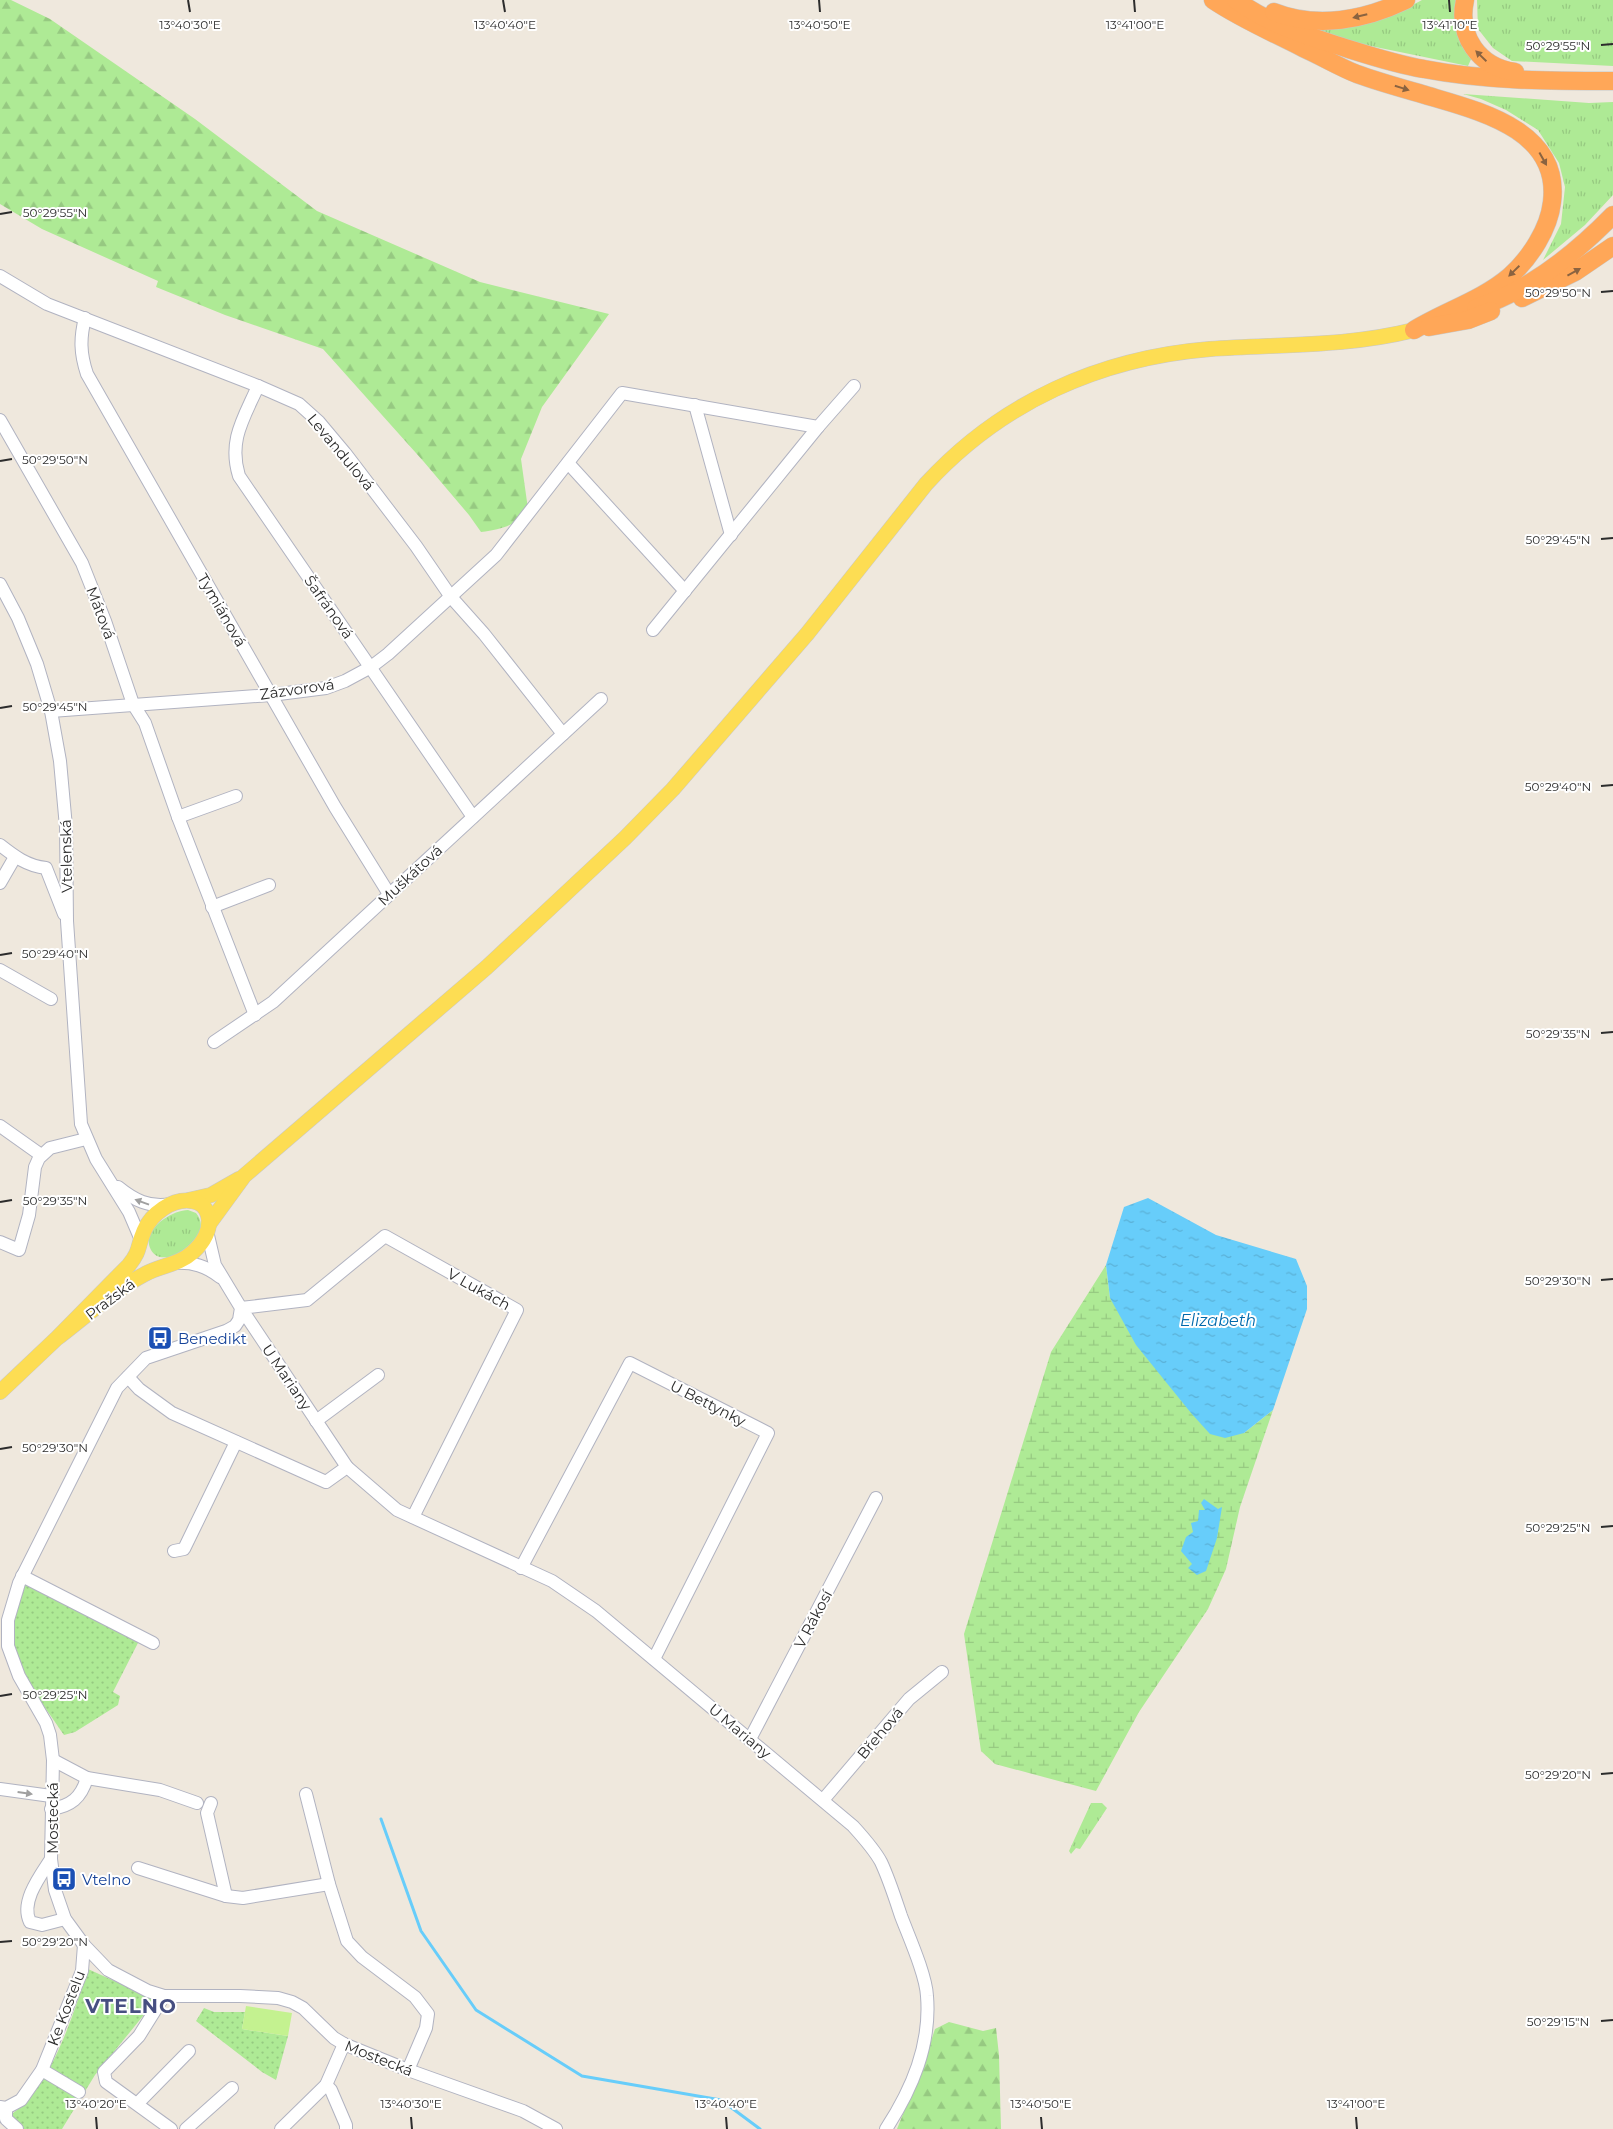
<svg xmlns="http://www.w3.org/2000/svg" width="1613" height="2129" font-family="Montserrat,sans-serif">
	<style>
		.grass { fill: url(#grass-tufts) }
		.forest { fill: url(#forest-firs) }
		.wetland { fill: url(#wetland-marsh) }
		.park { fill: url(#park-dots) }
		.pitch { fill: #c4f290 }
		.water { fill: url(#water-ripples) }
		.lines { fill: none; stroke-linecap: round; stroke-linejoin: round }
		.stream { stroke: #67cdfa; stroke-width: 3 }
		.minor-casing { stroke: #b1b3c1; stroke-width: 14 }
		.major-casing { stroke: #c8c8c8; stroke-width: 16 }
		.highway-casing { stroke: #c8c8c8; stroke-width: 19 }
		.minor { stroke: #fff; stroke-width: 12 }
		.major { stroke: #fddd53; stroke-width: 15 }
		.highway { stroke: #ffa758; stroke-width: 18 }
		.oneway { fill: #8b6340 }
		.oneway2 { fill: #a0a0a0 }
		.ticks { fill: none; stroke: #2c2c2c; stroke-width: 2 }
		.labels { text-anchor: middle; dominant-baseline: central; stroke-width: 4; stroke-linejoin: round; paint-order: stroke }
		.street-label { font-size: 15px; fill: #2c2c2c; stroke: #fff }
		.transit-label { font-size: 15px; fill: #164399; stroke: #fff; text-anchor: start }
		.water-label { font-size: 16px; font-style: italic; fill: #0169ab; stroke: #fff }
		.district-label { font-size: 20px; font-weight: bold; letter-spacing: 1px; fill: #474f81; stroke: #fff }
		.ticks-label { font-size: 12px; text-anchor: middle; fill: #2c2c2c; stroke: #fff; stroke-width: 4; stroke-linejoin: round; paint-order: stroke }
	</style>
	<defs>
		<pattern id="grass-tufts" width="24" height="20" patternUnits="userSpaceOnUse" patternTransform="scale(1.25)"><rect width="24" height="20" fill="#aeea95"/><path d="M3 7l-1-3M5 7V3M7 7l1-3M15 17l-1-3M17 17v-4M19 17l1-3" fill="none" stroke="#96c981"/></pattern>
		<pattern id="forest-firs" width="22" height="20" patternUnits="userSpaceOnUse" patternTransform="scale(1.25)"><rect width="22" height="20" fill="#aeea95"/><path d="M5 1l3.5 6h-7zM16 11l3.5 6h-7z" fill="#96c981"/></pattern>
		<pattern id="wetland-marsh" width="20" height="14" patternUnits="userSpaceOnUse" patternTransform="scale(1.25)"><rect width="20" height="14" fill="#aeea95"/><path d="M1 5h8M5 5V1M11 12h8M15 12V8" fill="none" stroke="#96c981"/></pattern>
		<pattern id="park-dots" width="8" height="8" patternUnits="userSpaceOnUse" patternTransform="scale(1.25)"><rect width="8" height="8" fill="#aeea95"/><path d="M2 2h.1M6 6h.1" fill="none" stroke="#96c981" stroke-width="1.8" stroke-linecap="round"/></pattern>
		<pattern id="water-ripples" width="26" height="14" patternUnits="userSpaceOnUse" patternTransform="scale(1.25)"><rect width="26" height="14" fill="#67cdfa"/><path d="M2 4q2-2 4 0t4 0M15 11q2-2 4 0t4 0" fill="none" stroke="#5ab0d6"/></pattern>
	</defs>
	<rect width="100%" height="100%" fill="#efe8dd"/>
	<g class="grass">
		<polygon points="1422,0 1459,0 1472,57 1468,66 1356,43 1313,28 1405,9"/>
		<polygon points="1477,0 1613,0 1613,66 1512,61 1493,48 1478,29"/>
		<polygon points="1463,94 1589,103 1613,102 1613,195 1585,225 1543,260 1561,224 1565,187 1559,163 1538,130 1506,110 1481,99"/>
		<path d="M188,1210L196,1213C217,1237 163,1273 151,1250C140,1230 172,1210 188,1210Z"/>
		<polygon points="1091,1803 1102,1803 1107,1808 1080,1849 1076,1848 1071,1854 1069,1851"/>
	</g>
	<g class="forest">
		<path d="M0,0H11L50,19L195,119L317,211L480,282L609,314L542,407L521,459L528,509C515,526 503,529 481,532L469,515L424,462L323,349L225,315L156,287L158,281L42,229L0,204Z"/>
		<polygon points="949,2022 983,2031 996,2028 999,2055 1001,2129 897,2129 925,2059 935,2029"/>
	</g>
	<polygon class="wetland" points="1106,1265 1110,1298 1244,1433 1273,1410 1240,1507 1226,1569 1208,1609 1139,1712 1096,1791 995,1764 981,1751 964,1634 1051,1352"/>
	<g class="park">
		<path d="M23,1581L140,1639L113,1692L120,1696L118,1705L75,1732L64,1735C50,1714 22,1678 16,1654C10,1631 18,1604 23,1581Z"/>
		<path d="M88,1969L156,2000L95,2075L62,2129H17L6,2119C13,2113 22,2106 29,2099C57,2066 75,2010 88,1969Z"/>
		<polygon points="204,2008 214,2012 245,2012 242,2029 288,2036 276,2080 262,2072 196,2021"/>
	</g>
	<polygon class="pitch" points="246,2006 292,2013 288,2036 242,2029"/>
	<g class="water">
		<polygon points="1148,1198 1216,1235 1296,1259 1307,1286 1307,1309 1273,1410 1244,1433 1225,1438 1210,1434 1191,1413 1136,1345 1110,1298 1106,1265 1124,1207"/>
		<polygon points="1204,1499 1218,1509 1222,1507 1217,1538 1206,1571 1197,1575 1188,1568 1192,1564 1181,1551 1186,1537 1193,1532 1191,1523 1198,1521 1199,1510 1205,1510 1201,1503"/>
	</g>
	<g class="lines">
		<polyline class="stream" points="381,1819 421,1931 476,2010 582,2076 721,2100 760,2129"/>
		<defs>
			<g id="minor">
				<polyline points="0,276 47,304 258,386 299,404 319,422 345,453 416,546 451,597 484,634 563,734"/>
				<path d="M85,318C80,338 80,353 87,374L335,807L389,894"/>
				<path d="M258,386C244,418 228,440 239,476L473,817"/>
				<polyline points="695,405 731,535"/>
				<polyline points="0,420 82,563 105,621 133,704 145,723 178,817 255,1015"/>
				<polyline points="568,463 685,591"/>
				<polyline points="0,584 18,618 37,664 51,711 60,761 66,827 67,921 81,1124 96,1159 129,1212 141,1240"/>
				<polyline points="653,630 818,427"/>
				<polyline points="51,711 271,695 326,688 345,681 371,667 388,654 496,555 622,393 818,427 854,386"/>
				<polyline points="178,817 236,796"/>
				<path d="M0,845C14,856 27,866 46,868L64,914"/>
				<polyline points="0,883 15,857"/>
				<polyline points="212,907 269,885"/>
				<polyline points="0,970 51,999"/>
				<polyline points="214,1042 273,1002 601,699"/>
				<polyline points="0,1126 41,1155"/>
				<path d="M118,1187C134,1200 149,1208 171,1204"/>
				<polyline points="207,1231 215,1265 241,1308 239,1320 235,1326 226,1331 146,1358 117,1388 19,1583 8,1620 8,1646 19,1676 46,1723 50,1735 53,1760 51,1859 55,1890 65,1919 84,1945 108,1970 148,1991 164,1996 240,1996 278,1998 292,2002 303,2008 334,2038 344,2044 408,2070 523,2111 556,2129"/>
				<polyline points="0,1242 19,1250 29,1215 35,1167 39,1158 50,1148 86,1139"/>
				<path d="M175,1263C193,1262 206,1266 220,1277"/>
				<path d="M128,1377L139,1389L172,1413L326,1482L347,1467L397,1510L552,1581L596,1611L853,1826C863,1837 874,1849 881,1862C889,1879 895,1898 901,1916C909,1937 926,1975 927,1996C931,2045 912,2089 886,2129"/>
				<polyline points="316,1421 378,1375"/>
				<polyline points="347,1467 241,1308 307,1300 385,1236 517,1310 413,1517"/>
				<polyline points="174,1551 184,1549 236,1442"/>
				<polyline points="521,1568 630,1363 768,1433 654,1659"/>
				<polyline points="22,1576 153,1643"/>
				<polyline points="750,1739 876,1498"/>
				<polyline points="53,1760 87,1778 160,1790 197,1803"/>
				<polyline points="0,1789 51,1796"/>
				<polyline points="306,1794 329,1884 347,1941 362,1957 415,1997 428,2014 426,2028 408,2070"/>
				<polyline points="823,1800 909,1699 942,1672"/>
				<polyline points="211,1803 207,1813 226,1896"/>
				<path d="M51,1809C71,1806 81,1798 87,1778"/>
				<path d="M51,1859C40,1876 20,1902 30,1922L42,1925L65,1919"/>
				<polyline points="138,1868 226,1896 243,1898 329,1884"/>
				<polyline points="164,1996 139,2036 104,2072 106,2082 171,2129"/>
				<polyline points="42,2070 79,2092"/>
				<polyline points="326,2085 331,2090 346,2125 346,2129"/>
				<polyline points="138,2103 189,2051"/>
				<polyline points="0,2107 6,2108 21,2100 42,2070 82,1971 84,1945"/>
				<polyline points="6,2108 6,2119 17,2129"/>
				<polyline points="186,2129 232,2088"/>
				<polyline points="281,2129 326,2085 344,2044"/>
			</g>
			<g id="major">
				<polyline points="189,1200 211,1195 239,1179"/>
				<path d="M209,1224L244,1176L487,967L625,838L673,789L807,634L926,484C1001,402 1100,358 1210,349C1279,344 1347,347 1414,330"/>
				<path d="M0,1392L56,1339L129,1265C141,1250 137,1247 144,1231C151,1214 172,1198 192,1201C200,1202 206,1207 208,1215C212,1229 203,1243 193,1252C179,1265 161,1265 145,1274C113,1291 85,1317 56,1339"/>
			</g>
			<g id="highway">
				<path d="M1213,0C1241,19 1272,32 1303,48C1321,56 1339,67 1357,74C1379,82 1401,88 1422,94C1475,110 1561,128 1552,202C1549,229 1530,258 1510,276C1482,300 1445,311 1414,330"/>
				<path d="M1236,0C1266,22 1301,34 1336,45C1365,54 1394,64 1424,69C1486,81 1550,81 1613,81"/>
				<path d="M1465,0C1457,36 1479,67 1515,72"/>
				<path d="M1274,12C1317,29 1365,20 1406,0"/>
				<polyline points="1522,298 1575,272 1613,246"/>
				<path d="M1476,308C1528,291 1575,254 1613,215"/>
				<polyline points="1429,327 1468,320 1491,311"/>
			</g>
		</defs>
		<use href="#minor" class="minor-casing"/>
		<use href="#major" class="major-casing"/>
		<use href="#highway" class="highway-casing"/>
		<use href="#minor" class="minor"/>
		<use href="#major" class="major"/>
		<use href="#highway" class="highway"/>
	</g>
	<defs><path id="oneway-solid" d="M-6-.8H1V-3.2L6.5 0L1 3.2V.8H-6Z" transform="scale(1.25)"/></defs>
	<g class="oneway">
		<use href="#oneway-solid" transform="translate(1360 16) rotate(166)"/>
		<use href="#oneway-solid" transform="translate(1481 56) rotate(-136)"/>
		<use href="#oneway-solid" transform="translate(1402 88) rotate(17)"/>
		<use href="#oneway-solid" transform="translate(1543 159) rotate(61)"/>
		<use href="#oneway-solid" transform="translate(1514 271) rotate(136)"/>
		<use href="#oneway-solid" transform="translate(1574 272) rotate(-29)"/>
	</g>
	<g class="oneway2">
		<use href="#oneway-solid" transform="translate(142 1202) rotate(-160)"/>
		<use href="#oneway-solid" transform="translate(25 1793) rotate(8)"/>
	</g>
	<path class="ticks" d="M188,0L190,12M503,0L505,12M819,0L820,12M1134,0L1135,12M1449,0L1450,12M1601,45L1613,44M0,214L12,212M1601,292L1613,291M0,461L12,459M1601,539L1613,538M0,708L12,706M1601,786L1613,785M0,955L12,953M1601,1033L1613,1032M0,1202L12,1200M1601,1280L1613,1279M0,1449L12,1447M1601,1527L1613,1526M0,1696L12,1694M1601,1774L1613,1773M0,1942L12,1941M1601,2021L1613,2020M96,2117L97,2129M411,2117L412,2129M726,2117L727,2129M1041,2117L1042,2129M1356,2117L1357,2129"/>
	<defs>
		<symbol id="bus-square" viewBox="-11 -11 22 22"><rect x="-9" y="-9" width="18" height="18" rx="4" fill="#1a4fb4" stroke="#fff"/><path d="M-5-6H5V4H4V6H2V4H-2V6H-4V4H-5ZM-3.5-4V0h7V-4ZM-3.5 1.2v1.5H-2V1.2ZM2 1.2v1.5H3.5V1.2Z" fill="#fff"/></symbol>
	</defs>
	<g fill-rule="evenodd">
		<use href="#bus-square" x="146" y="1324" width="28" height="28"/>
		<use href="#bus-square" x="50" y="1865" width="28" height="28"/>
	</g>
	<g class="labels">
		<g class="street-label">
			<text transform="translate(341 452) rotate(50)">Levandulová</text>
			<text transform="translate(329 607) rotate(55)">Šafránová</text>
			<text transform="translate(222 610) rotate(60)">Tymiánová</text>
			<text transform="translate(101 613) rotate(69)">Mátová</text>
			<text transform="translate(297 689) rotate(-8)">Zázvorová</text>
			<text transform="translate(66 856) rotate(-91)">Vtelenská</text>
			<text transform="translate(410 875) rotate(-43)">Muškátová</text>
			<text transform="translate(479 1289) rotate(29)">V Lukách</text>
			<text transform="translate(110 1299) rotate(-37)">Pražská</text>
			<text transform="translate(287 1377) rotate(56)">U Mariany</text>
			<text transform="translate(708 1403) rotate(27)">U Bettynky</text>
			<text transform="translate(813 1619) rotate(-62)">V Rákosí</text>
			<text transform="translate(740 1731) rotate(40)">U Mariany</text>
			<text transform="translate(880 1733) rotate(-50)">Břehová</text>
			<text transform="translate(52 1818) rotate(-90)">Mostecká</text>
			<text transform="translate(66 2008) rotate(-69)">Ke Kostelu</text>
			<text transform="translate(379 2058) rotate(22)">Mostecká</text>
		</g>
		<g class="transit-label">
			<text x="178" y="1338">Benedikt</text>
			<text x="82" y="1879">Vtelno</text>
		</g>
		<g class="water-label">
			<text x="1218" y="1320">Elizabeth</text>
		</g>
		<g class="district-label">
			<text x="131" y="2006">VTELNO</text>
		</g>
	</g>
	<g class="ticks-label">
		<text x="190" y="29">13°40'30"E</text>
		<text x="505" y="29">13°40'40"E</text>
		<text x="820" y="29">13°40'50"E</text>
		<text x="1135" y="29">13°41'00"E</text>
		<text x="1450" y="29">13°41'10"E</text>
		<text x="1558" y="50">50°29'55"N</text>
		<text x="55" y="217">50°29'55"N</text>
		<text x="1558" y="297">50°29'50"N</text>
		<text x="55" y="464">50°29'50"N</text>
		<text x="1558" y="544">50°29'45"N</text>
		<text x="55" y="711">50°29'45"N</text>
		<text x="1558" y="791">50°29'40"N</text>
		<text x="55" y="958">50°29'40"N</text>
		<text x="1558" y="1038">50°29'35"N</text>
		<text x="55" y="1205">50°29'35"N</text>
		<text x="1558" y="1285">50°29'30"N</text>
		<text x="55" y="1452">50°29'30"N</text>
		<text x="1558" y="1532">50°29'25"N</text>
		<text x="55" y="1699">50°29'25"N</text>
		<text x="1558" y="1779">50°29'20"N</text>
		<text x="55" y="1946">50°29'20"N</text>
		<text x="1558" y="2026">50°29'15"N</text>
		<text x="96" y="2108">13°40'20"E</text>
		<text x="411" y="2108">13°40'30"E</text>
		<text x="726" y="2108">13°40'40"E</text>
		<text x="1041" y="2108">13°40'50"E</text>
		<text x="1356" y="2108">13°41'00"E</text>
	</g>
</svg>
